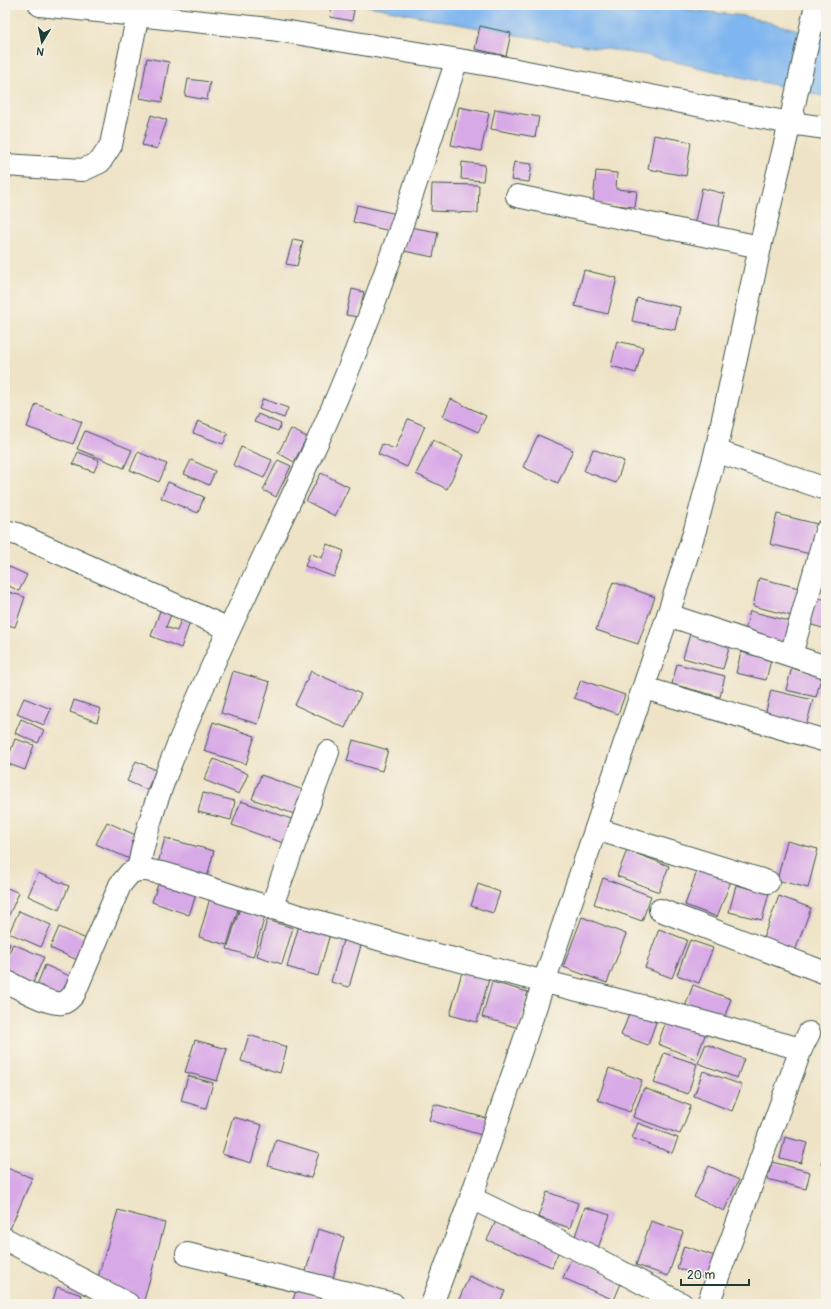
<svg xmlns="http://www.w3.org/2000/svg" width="831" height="1309" font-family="Pangolin,sans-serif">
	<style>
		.water { fill: #80b6ef; stroke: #507a92 }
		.building { fill: #d8a9e7 }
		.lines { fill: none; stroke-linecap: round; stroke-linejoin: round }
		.street-casing { stroke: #3e564a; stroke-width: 24 }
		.street { stroke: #fff; stroke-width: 22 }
	</style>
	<rect width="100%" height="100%" fill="#f7f3e8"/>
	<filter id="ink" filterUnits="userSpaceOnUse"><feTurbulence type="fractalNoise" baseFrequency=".025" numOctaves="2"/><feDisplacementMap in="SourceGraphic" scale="8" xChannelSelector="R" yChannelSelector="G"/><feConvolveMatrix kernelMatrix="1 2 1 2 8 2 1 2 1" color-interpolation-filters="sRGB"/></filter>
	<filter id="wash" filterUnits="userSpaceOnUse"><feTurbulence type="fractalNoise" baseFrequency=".012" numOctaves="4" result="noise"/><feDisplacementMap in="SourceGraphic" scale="16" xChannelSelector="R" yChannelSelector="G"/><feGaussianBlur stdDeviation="0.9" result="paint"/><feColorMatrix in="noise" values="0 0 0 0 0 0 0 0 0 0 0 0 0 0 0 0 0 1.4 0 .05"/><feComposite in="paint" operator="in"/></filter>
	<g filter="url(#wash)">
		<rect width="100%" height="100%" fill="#eee3c6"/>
		<polygon class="water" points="364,5 650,5 744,16 826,37 826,97 646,55 503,33"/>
		<g id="blocks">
			<g class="building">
				<polygon points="332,6 354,10 352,21 330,17"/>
				<polygon points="480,26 511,33 506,56 475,49"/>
				<polygon points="147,58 169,62 162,102 140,98"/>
				<polygon points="188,79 210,82 207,100 185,96"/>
				<polygon points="459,107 489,113 481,151 451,145"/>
				<polygon points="495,109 539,117 535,137 491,129"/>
				<polygon points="151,115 167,120 157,149 142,145"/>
				<polygon points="654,135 691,142 686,176 648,169"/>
				<polygon points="462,162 485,165 483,181 461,179"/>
				<polygon points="514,162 532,164 529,182 511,180"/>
				<polygon points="596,171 617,173 616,189 637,191 635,207 593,203"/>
				<polygon points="432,184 479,185 478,213 431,211"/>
				<polygon points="702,188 725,194 717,231 694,226"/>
				<polygon points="357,205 397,214 394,232 353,222"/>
				<polygon points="409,227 438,232 433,257 404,251"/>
				<polygon points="293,239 303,241 297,266 286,264"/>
				<polygon points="584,270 617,278 608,314 575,306"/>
				<polygon points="352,289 364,292 358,317 346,315"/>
				<polygon points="637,298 680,307 675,330 632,321"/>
				<polygon points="617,341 643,347 636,373 611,366"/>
				<polygon points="263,399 288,408 284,418 259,409"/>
				<polygon points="451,399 486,416 478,432 443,416"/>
				<polygon points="36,404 82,422 73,444 27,427"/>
				<polygon points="258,414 281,424 278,431 254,422"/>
				<polygon points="408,419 425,426 407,467 378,454 382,444 395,449"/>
				<polygon points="198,421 228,433 223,444 193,433"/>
				<polygon points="291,429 307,437 294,462 278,453"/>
				<polygon points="85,431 132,450 124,468 77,449"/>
				<polygon points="538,435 573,450 558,483 523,467"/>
				<polygon points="433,440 463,455 447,489 416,474"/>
				<polygon points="241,447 272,460 264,478 233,465"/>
				<polygon points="593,449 624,461 616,483 584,471"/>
				<polygon points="78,452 99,460 94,472 73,464"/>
				<polygon points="138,452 167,464 159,482 130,470"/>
				<polygon points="191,460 215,471 209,485 184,474"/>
				<polygon points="278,460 291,466 276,497 263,490"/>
				<polygon points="321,473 349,487 335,516 306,501"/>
				<polygon points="168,482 204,497 198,513 161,498"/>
				<polygon points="777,514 821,525 814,555 770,544"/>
				<polygon points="327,544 344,551 334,577 305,566 310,553 322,558"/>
				<polygon points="5,565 27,575 19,591 5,584"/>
				<polygon points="759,578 803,589 796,617 753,606"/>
				<polygon points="613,582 655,597 638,644 596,630"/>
				<polygon points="5,591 25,597 15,627 5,624"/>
				<polygon points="813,596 826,600 826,629 805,623"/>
				<polygon points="161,608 172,612 166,627 177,631 181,619 190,622 181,648 151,636"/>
				<polygon points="750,611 793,622 787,646 744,635"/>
				<polygon points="690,634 730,645 723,669 683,658"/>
				<polygon points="741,652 771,660 766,680 736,673"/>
				<polygon points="677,664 725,676 720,697 672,684"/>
				<polygon points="792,667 822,674 816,697 786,690"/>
				<polygon points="233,671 270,682 258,724 221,713"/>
				<polygon points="311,671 361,694 345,728 295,705"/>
				<polygon points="581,680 625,695 618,714 574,698"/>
				<polygon points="771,690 813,700 806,726 765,716"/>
				<polygon points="24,698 51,709 44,725 17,714"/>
				<polygon points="74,700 101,709 97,722 70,712"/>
				<polygon points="21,719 44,730 38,743 15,733"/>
				<polygon points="213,722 255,736 246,764 204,751"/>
				<polygon points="15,739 34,745 25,770 6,763"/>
				<polygon points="353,740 388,750 382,771 347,761"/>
				<polygon points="214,759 248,774 239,794 204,780"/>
				<polygon points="136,761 156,770 147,790 127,781"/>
				<polygon points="261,775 309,792 300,816 252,799"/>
				<polygon points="203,793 235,801 231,820 198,812"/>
				<polygon points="241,801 294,820 286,844 232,825"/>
				<polygon points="107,822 142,838 132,860 96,844"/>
				<polygon points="165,838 214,851 207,877 158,863"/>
				<polygon points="787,841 818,849 808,888 777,880"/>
				<polygon points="627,850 669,866 659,892 617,876"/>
				<polygon points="698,868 731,881 717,917 685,905"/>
				<polygon points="38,873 69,886 59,910 28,896"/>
				<polygon points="160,878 197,892 189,915 152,902"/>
				<polygon points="603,878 651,896 642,921 594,904"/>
				<polygon points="478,884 500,892 493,913 471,906"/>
				<polygon points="736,885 769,893 762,920 729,912"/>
				<polygon points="5,887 19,893 5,924"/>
				<polygon points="779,896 811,908 795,951 763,938"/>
				<polygon points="210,898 239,906 227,945 199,937"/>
				<polygon points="240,908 265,916 253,957 227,949"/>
				<polygon points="19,911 51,925 41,947 9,933"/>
				<polygon points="582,917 626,934 607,983 563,967"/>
				<polygon points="267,920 293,928 282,964 257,956"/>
				<polygon points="299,925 330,934 318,976 287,967"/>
				<polygon points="59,927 91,941 82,962 50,948"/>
				<polygon points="659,929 687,940 672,978 645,968"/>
				<polygon points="344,937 362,942 349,987 331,982"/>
				<polygon points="690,940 713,948 699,983 677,975"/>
				<polygon points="5,942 10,944 5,956"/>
				<polygon points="13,944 44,957 32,985 5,973 5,962"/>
				<polygon points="45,965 74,978 65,1000 36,987"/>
				<polygon points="462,972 489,979 477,1022 450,1015"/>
				<polygon points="492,982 528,992 519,1028 482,1017"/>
				<polygon points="693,985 731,999 723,1021 685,1007"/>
				<polygon points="630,1012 656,1022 648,1045 621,1035"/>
				<polygon points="668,1015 707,1030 696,1059 658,1044"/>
				<polygon points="249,1035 287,1047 280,1073 241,1061"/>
				<polygon points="195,1040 227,1049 217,1081 185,1072"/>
				<polygon points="706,1044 744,1059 737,1078 698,1063"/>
				<polygon points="664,1053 697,1064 688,1094 654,1083"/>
				<polygon points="609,1068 642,1080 630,1112 598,1100"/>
				<polygon points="703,1071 742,1085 732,1111 694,1096"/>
				<polygon points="188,1076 213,1083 206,1108 181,1101"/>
				<polygon points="644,1088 691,1106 680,1134 633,1117"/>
				<polygon points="434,1104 489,1119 485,1136 429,1120"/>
				<polygon points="233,1117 262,1125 251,1163 222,1154"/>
				<polygon points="638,1123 678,1138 672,1153 632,1138"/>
				<polygon points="785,1137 807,1143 801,1163 780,1158"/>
				<polygon points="276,1140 319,1153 311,1178 268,1166"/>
				<polygon points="826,1147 826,1166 821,1164"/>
				<polygon points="772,1162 810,1172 806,1189 767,1179"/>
				<polygon points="709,1166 739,1180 724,1211 694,1197"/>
				<polygon points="7,1168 32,1178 10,1229 5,1227 5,1174"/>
				<polygon points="547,1192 578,1203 570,1228 538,1217"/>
				<polygon points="585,1207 610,1215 597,1251 573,1242"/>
				<polygon points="118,1210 165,1223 143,1304 98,1277"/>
				<polygon points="496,1221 560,1248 552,1267 487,1240"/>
				<polygon points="651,1221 683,1232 668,1276 636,1265"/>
				<polygon points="318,1229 344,1237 333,1278 306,1271"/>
				<polygon points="684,1246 718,1257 710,1280 677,1268"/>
				<polygon points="571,1259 622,1281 614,1300 563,1278"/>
				<polygon points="469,1276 505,1291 499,1304 457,1304"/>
				<polygon points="57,1287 82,1295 79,1304 52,1304"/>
				<polygon points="296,1290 320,1297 318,1304 292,1304"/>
				<polygon points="322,1297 345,1304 321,1304"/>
			</g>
		</g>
	</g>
	<g filter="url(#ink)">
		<use href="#blocks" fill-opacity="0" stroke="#3e564a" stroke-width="1"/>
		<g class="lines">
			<defs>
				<g id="street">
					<polyline points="40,5 271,29 496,66 790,123 826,128"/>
					<polyline points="5,165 83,170 100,162 111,145 138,14"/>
					<polyline points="517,196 760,247"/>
					<polyline points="716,451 826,489"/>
					<polyline points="5,531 17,534 229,629"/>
					<polyline points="668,615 826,667"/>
					<polyline points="791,655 826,531"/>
					<polyline points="644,688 826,741"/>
					<polyline points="596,829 768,882"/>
					<path d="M138,870C150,807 176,748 202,689C238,608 278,528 315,447C373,322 413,190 457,60"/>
					<polyline points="271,908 328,752"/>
					<polyline points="660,910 826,973"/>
					<path d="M5,981C18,987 48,1005 62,1003C68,1002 70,998 74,994L120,885L130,873L138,870H146L166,874L252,902L409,948L674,1014L801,1049"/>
					<polyline points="471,1198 593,1257 682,1304"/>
					<polyline points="5,1239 128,1304"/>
					<polyline points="187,1254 393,1304"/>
					<polyline points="432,1304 471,1198 668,615 695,530 716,451 760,247 790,123 816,5"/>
					<polyline points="708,1304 801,1049 809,1033"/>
				</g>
			</defs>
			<use href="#street" class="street-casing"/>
			<use href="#street" class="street"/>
		</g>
	</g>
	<rect width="831" height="1309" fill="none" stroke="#f7f3e8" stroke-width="20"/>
	<g transform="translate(42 42) rotate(190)" stroke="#f7f3e8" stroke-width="3" paint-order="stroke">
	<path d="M0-3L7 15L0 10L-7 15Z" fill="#1f3d34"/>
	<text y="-6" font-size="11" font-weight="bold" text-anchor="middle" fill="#1f3d34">N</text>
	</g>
	<path d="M681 1279v6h68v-6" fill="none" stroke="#1f3d34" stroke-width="2"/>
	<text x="687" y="1279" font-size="12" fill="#1f3d34" stroke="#f7f3e8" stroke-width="3" paint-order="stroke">20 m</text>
</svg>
